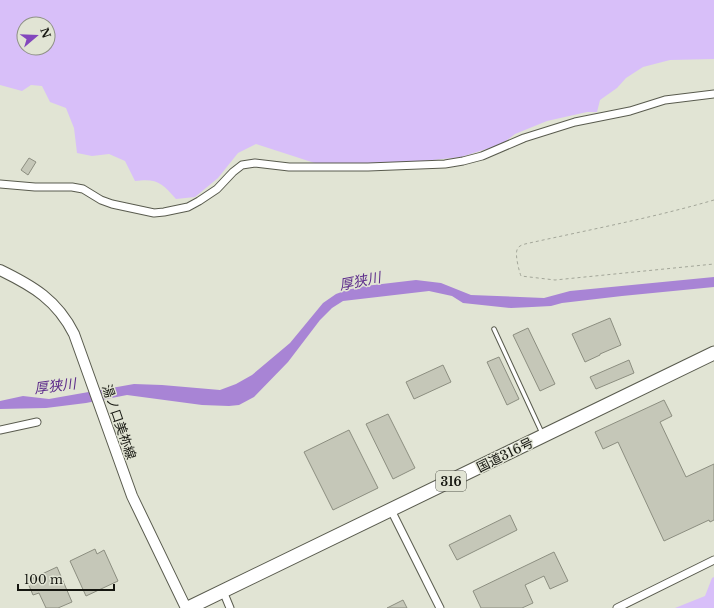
<svg xmlns="http://www.w3.org/2000/svg" width="714" height="608" font-family="'Libre Baskerville','Noto Sans JP',serif">
	<style>
		.green { fill: #d8bff9; fill-rule: evenodd }
		.water { fill: #a884d5 }
		.building { fill: #c5c7b8; stroke: #8c8e80 }
		.lines { fill: none; stroke-linecap: round; stroke-linejoin: round }
		.lane-casing { stroke: #595b4e; stroke-width: 5.5 }
		.street-casing { stroke: #595b4e; stroke-width: 9 }
		.secondary-casing { stroke: #595b4e; stroke-width: 12 }
		.highway-casing { stroke: #595b4e; stroke-width: 15 }
		.path { stroke: #a3a699; stroke-width: 1; stroke-dasharray: 3 3; stroke-linecap: butt }
		.lane { stroke: #fff; stroke-width: 3.5 }
		.street { stroke: #fff; stroke-width: 7 }
		.secondary { stroke: #fff; stroke-width: 10 }
		.highway { stroke: #fff; stroke-width: 13 }
		.labels { text-anchor: middle; dominant-baseline: central; stroke-width: 3; stroke-linejoin: round; paint-order: stroke }
		.shield { fill: #e1e4d4; stroke: #52544b; stroke-width: 1 }
		.shield-label { font-size: 12px; font-weight: bold; fill: #151610 }
		.street-label { font-size: 13px; fill: #151610; stroke: #e1e4d4 }
		.water-label { font-size: 14px; font-style: italic; fill: #5d2c8b; stroke: #e1e4d4 }
	</style>
	<rect width="100%" height="100%" fill="#e1e4d4"/>
	<g class="green">
		<path d="M0,0H714V59L670,60L643,67L626,78L617,88L600,100L597,112H587L547,121L515,134L502,144L461,157L415,162L327,167L256,144L238,153L218,178L195,197L176,199C162,183 157,178 135,181L125,161L109,154L92,156L77,153L74,128L66,108L50,102L42,86L31,85L22,91L0,85ZM24,24H48V48H24Z"/>
		<polygon points="714,577 714,608 675,608 705,596 712,578"/>
	</g>
	<polygon class="water" points="714,277 714,287 622,296 562,303 551,306 532,307 511,308 463,303 452,296 429,291 343,301 332,308 320,320 288,362 254,397 239,405 229,406 202,405 127,395 86,403 46,408 0,409 0,401 23,396 49,399 134,384 162,385 220,390 236,384 252,375 290,343 323,303 336,294 347,290 365,286 416,280 441,283 471,295 544,298 570,291"/>
	<g class="building">
		<polygon points="29,158 36,162 28,175 21,170"/>
		<polygon points="610,318 621,345 600,354 600,355 585,362 572,334"/>
		<polygon points="528,328 555,384 540,391 513,335"/>
		<polygon points="499,357 519,399 507,405 487,362"/>
		<polygon points="629,360 634,373 596,389 590,377"/>
		<polygon points="443,365 451,382 414,399 406,382"/>
		<polygon points="664,400 672,416 660,422 686,477 714,464 714,520 710,522 709,520 664,541 618,442 603,449 595,432"/>
		<polygon points="388,414 415,468 393,479 366,424"/>
		<polygon points="349,430 378,488 333,510 304,452"/>
		<polygon points="510,515 517,530 457,560 449,545"/>
		<polygon points="95,549 97,554 104,550 118,581 86,596 70,561"/>
		<polygon points="554,552 568,581 550,589 544,576 525,585 533,603 522,608 481,608 473,591"/>
		<polygon points="57,567 72,602 58,608 46,608 39,593 33,595 27,581"/>
		<polygon points="403,600 407,608 387,608"/>
	</g>
	<g class="lines">
		<defs>
			<polyline id="lane" points="494,329 542,433"/>
			<g id="street">
				<polyline points="0,184 35,187 72,187 83,189 101,200 112,204 154,213 164,212 188,207 199,201 217,189 233,172 242,165 255,163 289,167 368,167 445,164 463,161 482,156 524,138 575,122 630,111 665,100 714,94"/>
				<polyline points="0,430 37,422"/>
				<polyline points="391,510 440,608"/>
				<polyline points="223,591 230,608"/>
				<polyline points="617,608 714,560"/>
			</g>
			<path id="secondary" d="M0,270C33,286 57,300 74,334L132,496L186,608"/>
			<polyline id="highway" points="188,608 714,353"/>
		</defs>
		<use href="#lane" class="lane-casing"/>
		<use href="#street" class="street-casing"/>
		<use href="#secondary" class="secondary-casing"/>
		<use href="#highway" class="highway-casing"/>
		<path class="path" d="M714,200C652,218 588,230 525,244C522,245 518,246 517,250C515,255 519,271 521,276L555,280L714,264"/>
		<use href="#lane" class="lane"/>
		<use href="#street" class="street"/>
		<use href="#secondary" class="secondary"/>
		<use href="#highway" class="highway"/>
	</g>
	<g class="labels">
		<rect class="shield" x="436" y="471" width="30" height="20" rx="3"/>
		<g class="shield-label">
			<text x="451" y="481">316</text>
		</g>
		<g class="street-label">
			<text transform="translate(119 422) rotate(71)">湯ノ口美祢線</text>
			<text transform="translate(505 455) rotate(-26)">国道316号</text>
		</g>
		<g class="water-label">
			<text transform="translate(360 281) rotate(-11)">厚狭川</text>
			<text transform="translate(55 386) rotate(-7)">厚狭川</text>
		</g>
	</g>
	<g transform="translate(36 36) rotate(71)"><circle r="19" fill="#e1e4d4" stroke="#8f9286"/>
	<path d="M0-3L7 15L0 10L-7 15Z" fill="#8347bd"/>
	<text y="-6" font-size="11" font-weight="bold" text-anchor="middle" fill="#151610">N</text>
	</g>
	<path d="M18 584v6h96v-6" fill="none" stroke="#151610" stroke-width="2"/>
	<text x="24" y="584" font-size="12" fill="#151610" stroke="#e1e4d4" stroke-width="3" paint-order="stroke">100 m</text>
</svg>
